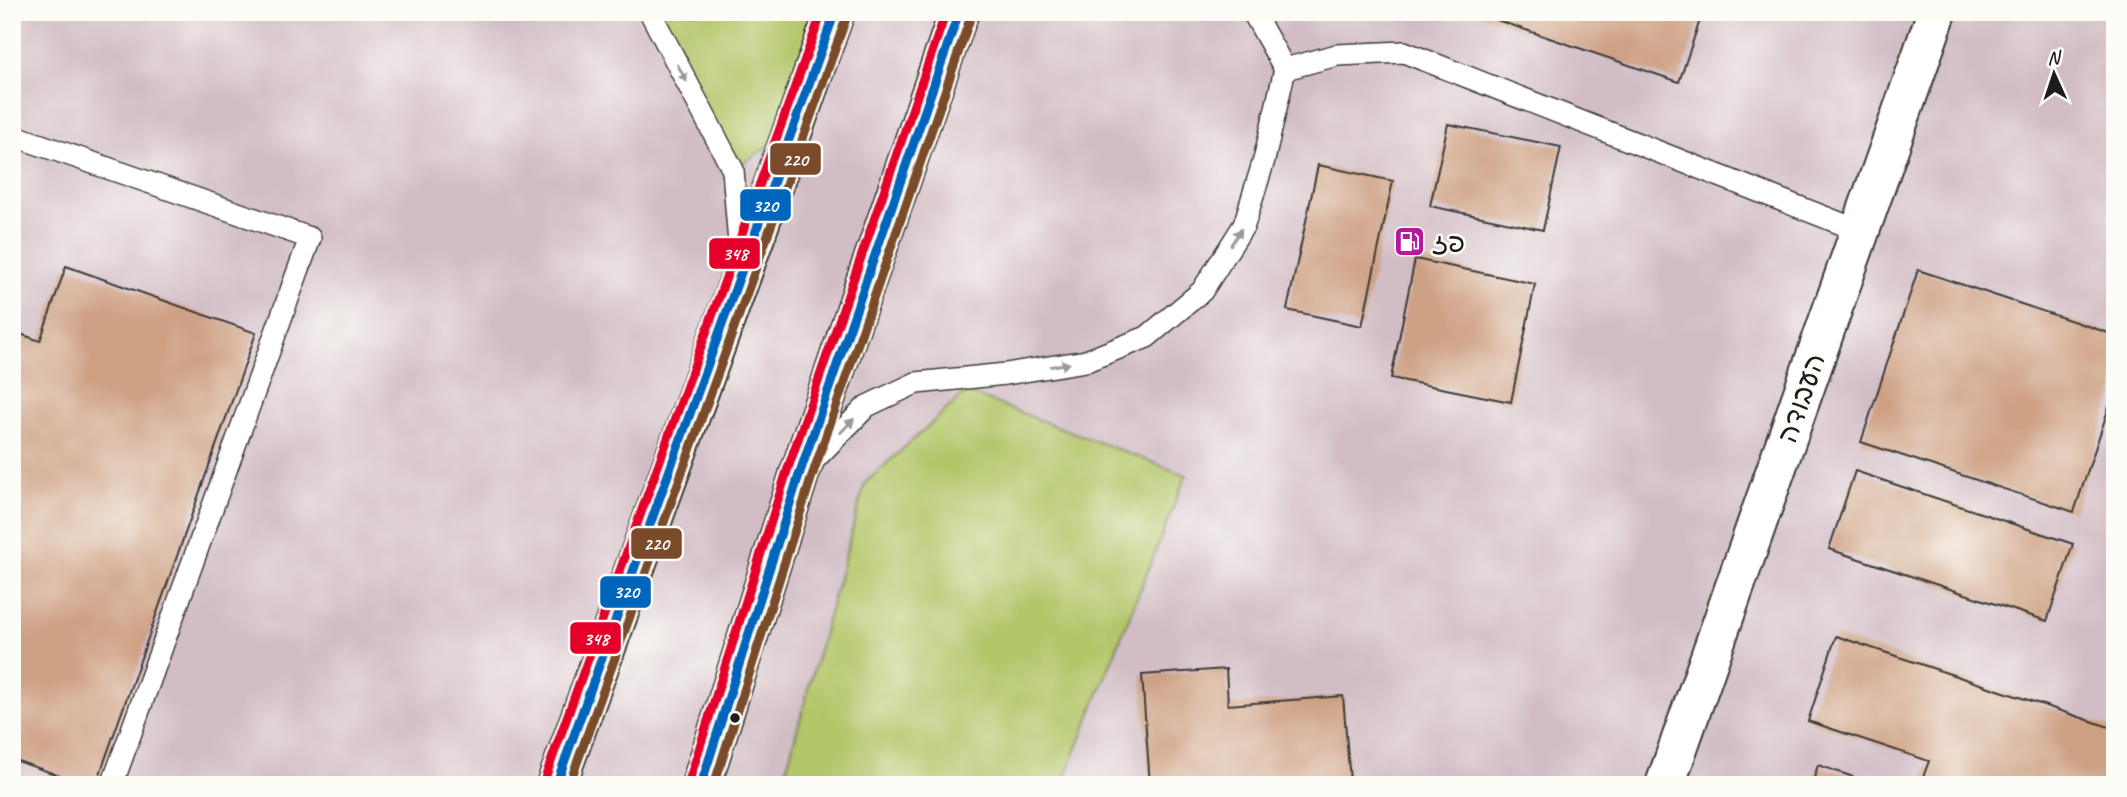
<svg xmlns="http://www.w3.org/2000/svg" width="2127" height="797" font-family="Caveat,'Playpen Sans Hebrew',sans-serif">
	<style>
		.industrial { fill: #d2bdc6 }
		.green { fill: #b3c66a; stroke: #687143; stroke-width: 2 }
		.building { fill: #cea084 }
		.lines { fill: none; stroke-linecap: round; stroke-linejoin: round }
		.lane-casing { stroke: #3c3a35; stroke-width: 24 }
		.secondary-casing { stroke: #3c3a35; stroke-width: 42 }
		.lane { stroke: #fff; stroke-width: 21 }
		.secondary { stroke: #fff; stroke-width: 38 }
		.bus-1-casing { stroke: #fdfcf7; stroke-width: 14 }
		.bus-2-casing { stroke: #fdfcf7; stroke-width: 14 }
		.bus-3-casing { stroke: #fdfcf7; stroke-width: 14 }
		.bus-1 { stroke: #0065bd; stroke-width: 9 }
		.bus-2 { stroke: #7a4b2a; stroke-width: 9 }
		.bus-3 { stroke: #e4002b; stroke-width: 9 }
		.oneway { fill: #999 }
		.bus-dot { fill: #1c1c1c; stroke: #fdfcf7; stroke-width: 2.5 }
		.labels { text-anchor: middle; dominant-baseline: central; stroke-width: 5; stroke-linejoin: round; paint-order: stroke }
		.poi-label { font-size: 28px; fill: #1c1c1c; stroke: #fdfcf7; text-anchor: start }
		.street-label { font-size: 28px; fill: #1c1c1c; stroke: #fdfcf7 }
		.line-badge { stroke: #fdfcf7; stroke-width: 2.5 }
		.badge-label { font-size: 19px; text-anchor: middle; font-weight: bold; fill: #fff }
	</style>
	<rect width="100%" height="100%" fill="#fdfcf7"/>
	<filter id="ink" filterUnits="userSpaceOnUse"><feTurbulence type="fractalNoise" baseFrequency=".0143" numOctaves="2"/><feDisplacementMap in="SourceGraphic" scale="14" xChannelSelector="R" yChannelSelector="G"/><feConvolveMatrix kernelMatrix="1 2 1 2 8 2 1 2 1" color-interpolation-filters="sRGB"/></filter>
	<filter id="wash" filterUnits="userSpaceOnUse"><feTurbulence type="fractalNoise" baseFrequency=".00686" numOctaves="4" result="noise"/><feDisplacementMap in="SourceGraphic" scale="28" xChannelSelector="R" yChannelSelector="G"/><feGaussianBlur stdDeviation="1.57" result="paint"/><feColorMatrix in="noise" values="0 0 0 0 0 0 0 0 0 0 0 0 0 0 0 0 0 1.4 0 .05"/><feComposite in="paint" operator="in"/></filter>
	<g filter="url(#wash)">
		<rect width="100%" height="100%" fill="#f2e1c3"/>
		<rect class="industrial" x="12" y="12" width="2103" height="773"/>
		<g class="green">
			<polygon points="650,12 835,12 792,130 733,170"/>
			<polygon points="966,392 1186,475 1062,785 782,785 865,483"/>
		</g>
		<g id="blocks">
			<g class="building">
				<polygon points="1473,12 1687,12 1701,17 1679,82"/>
				<polygon points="1448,124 1561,147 1543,230 1430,206"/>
				<polygon points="1318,165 1393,181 1362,326 1287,310"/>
				<polygon points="1415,259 1535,284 1511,402 1391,378"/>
				<polygon points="66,266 256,333 96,785 86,785 12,759 12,331 40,341"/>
				<polygon points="1918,270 2115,335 2115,389 2074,512 1861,442"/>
				<polygon points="1855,471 2073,544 2047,621 1829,549"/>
				<polygon points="1836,636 2115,729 2115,785 1920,785 1929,761 1808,721"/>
				<polygon points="1226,669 1228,705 1343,696 1350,782 1316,785 1150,785 1142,675"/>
				<polygon points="1818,765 1874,784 1874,785 1812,785"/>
			</g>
		</g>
	</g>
	<g filter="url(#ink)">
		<use href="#blocks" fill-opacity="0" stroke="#3c3a35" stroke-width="2"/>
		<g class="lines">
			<defs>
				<g id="lane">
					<polyline points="650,12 733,170 740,255"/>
					<polyline points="1285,69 1337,55 1404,52 1860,231"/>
					<polyline points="12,135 310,238 112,785"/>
					<polyline points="811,463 867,406 916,383 1006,374 1086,361 1147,337 1202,291 1244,225 1264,160 1285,69 1254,14 1251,12"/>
				</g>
				<g id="secondary">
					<polyline points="556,785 741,276 835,12"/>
					<polyline points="701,785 799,475 959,12"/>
					<polyline points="1665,785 1937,12"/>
				</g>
			</defs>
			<use href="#lane" class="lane-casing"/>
			<use href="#secondary" class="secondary-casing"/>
			<use href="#lane" class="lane"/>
			<use href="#secondary" class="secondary"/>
			<defs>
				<g id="bus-1">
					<polyline points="556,785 835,12"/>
					<polyline points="701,785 799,475 959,12"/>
				</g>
				<g id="bus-2">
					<polyline points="569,785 847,16"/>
					<polyline points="714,785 811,479 971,16"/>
				</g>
				<g id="bus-3">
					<polyline points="544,781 822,12"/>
					<polyline points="689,781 787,471 946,12"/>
				</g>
			</defs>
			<use href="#bus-1" class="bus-1-casing"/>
			<use href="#bus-2" class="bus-2-casing"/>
			<use href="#bus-3" class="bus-3-casing"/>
			<use href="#bus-1" class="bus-1"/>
			<use href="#bus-2" class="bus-2"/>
			<use href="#bus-3" class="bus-3"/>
		</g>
		<defs><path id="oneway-solid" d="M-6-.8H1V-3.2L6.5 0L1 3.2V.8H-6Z" transform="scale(1.75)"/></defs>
		<g class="oneway">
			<use href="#oneway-solid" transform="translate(682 73) rotate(62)"/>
			<use href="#oneway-solid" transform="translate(1236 237) rotate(-57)"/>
			<use href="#oneway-solid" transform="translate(1060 365) rotate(-9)"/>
			<use href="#oneway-solid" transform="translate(847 426) rotate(-46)"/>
		</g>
	</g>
	<defs>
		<symbol id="fuel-square" viewBox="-11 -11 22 22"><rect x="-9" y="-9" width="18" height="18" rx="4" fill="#b5179e" stroke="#fdfcf7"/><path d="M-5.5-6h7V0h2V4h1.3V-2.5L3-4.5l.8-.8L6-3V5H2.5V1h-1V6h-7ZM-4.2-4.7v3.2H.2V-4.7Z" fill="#fff"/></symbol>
	</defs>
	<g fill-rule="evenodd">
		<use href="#fuel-square" x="1392" y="224" width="35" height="35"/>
	</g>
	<circle class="bus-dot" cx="735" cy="718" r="6"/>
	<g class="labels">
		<g class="poi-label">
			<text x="1432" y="242">פז</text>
		</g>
		<g class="street-label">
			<text transform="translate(1801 398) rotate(-71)">העבודה</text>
		</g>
	</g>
	<g class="line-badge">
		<rect x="769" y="142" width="53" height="34" rx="7" fill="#7a4b2a"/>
		<rect x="739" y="188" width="53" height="34" rx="7" fill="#0065bd"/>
		<rect x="708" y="237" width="53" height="33" rx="7" fill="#e4002b"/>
		<rect x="630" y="527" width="53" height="33" rx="7" fill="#7a4b2a"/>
		<rect x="599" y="575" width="53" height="34" rx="7" fill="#0065bd"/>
		<rect x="569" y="621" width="53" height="34" rx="7" fill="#e4002b"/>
	</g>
	<g class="badge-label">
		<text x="795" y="166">220</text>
		<text x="765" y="212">320</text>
		<text x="735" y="260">348</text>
		<text x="656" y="550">220</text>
		<text x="626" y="598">320</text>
		<text x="596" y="645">348</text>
	</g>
	<rect width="2127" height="797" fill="none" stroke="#fdfcf7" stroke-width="42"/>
	<g transform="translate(2054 74) rotate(357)" stroke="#fdfcf7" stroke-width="5" paint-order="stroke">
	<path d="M0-5L12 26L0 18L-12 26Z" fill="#1c1c1c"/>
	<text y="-10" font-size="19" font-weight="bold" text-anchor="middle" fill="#1c1c1c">N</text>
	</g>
</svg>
